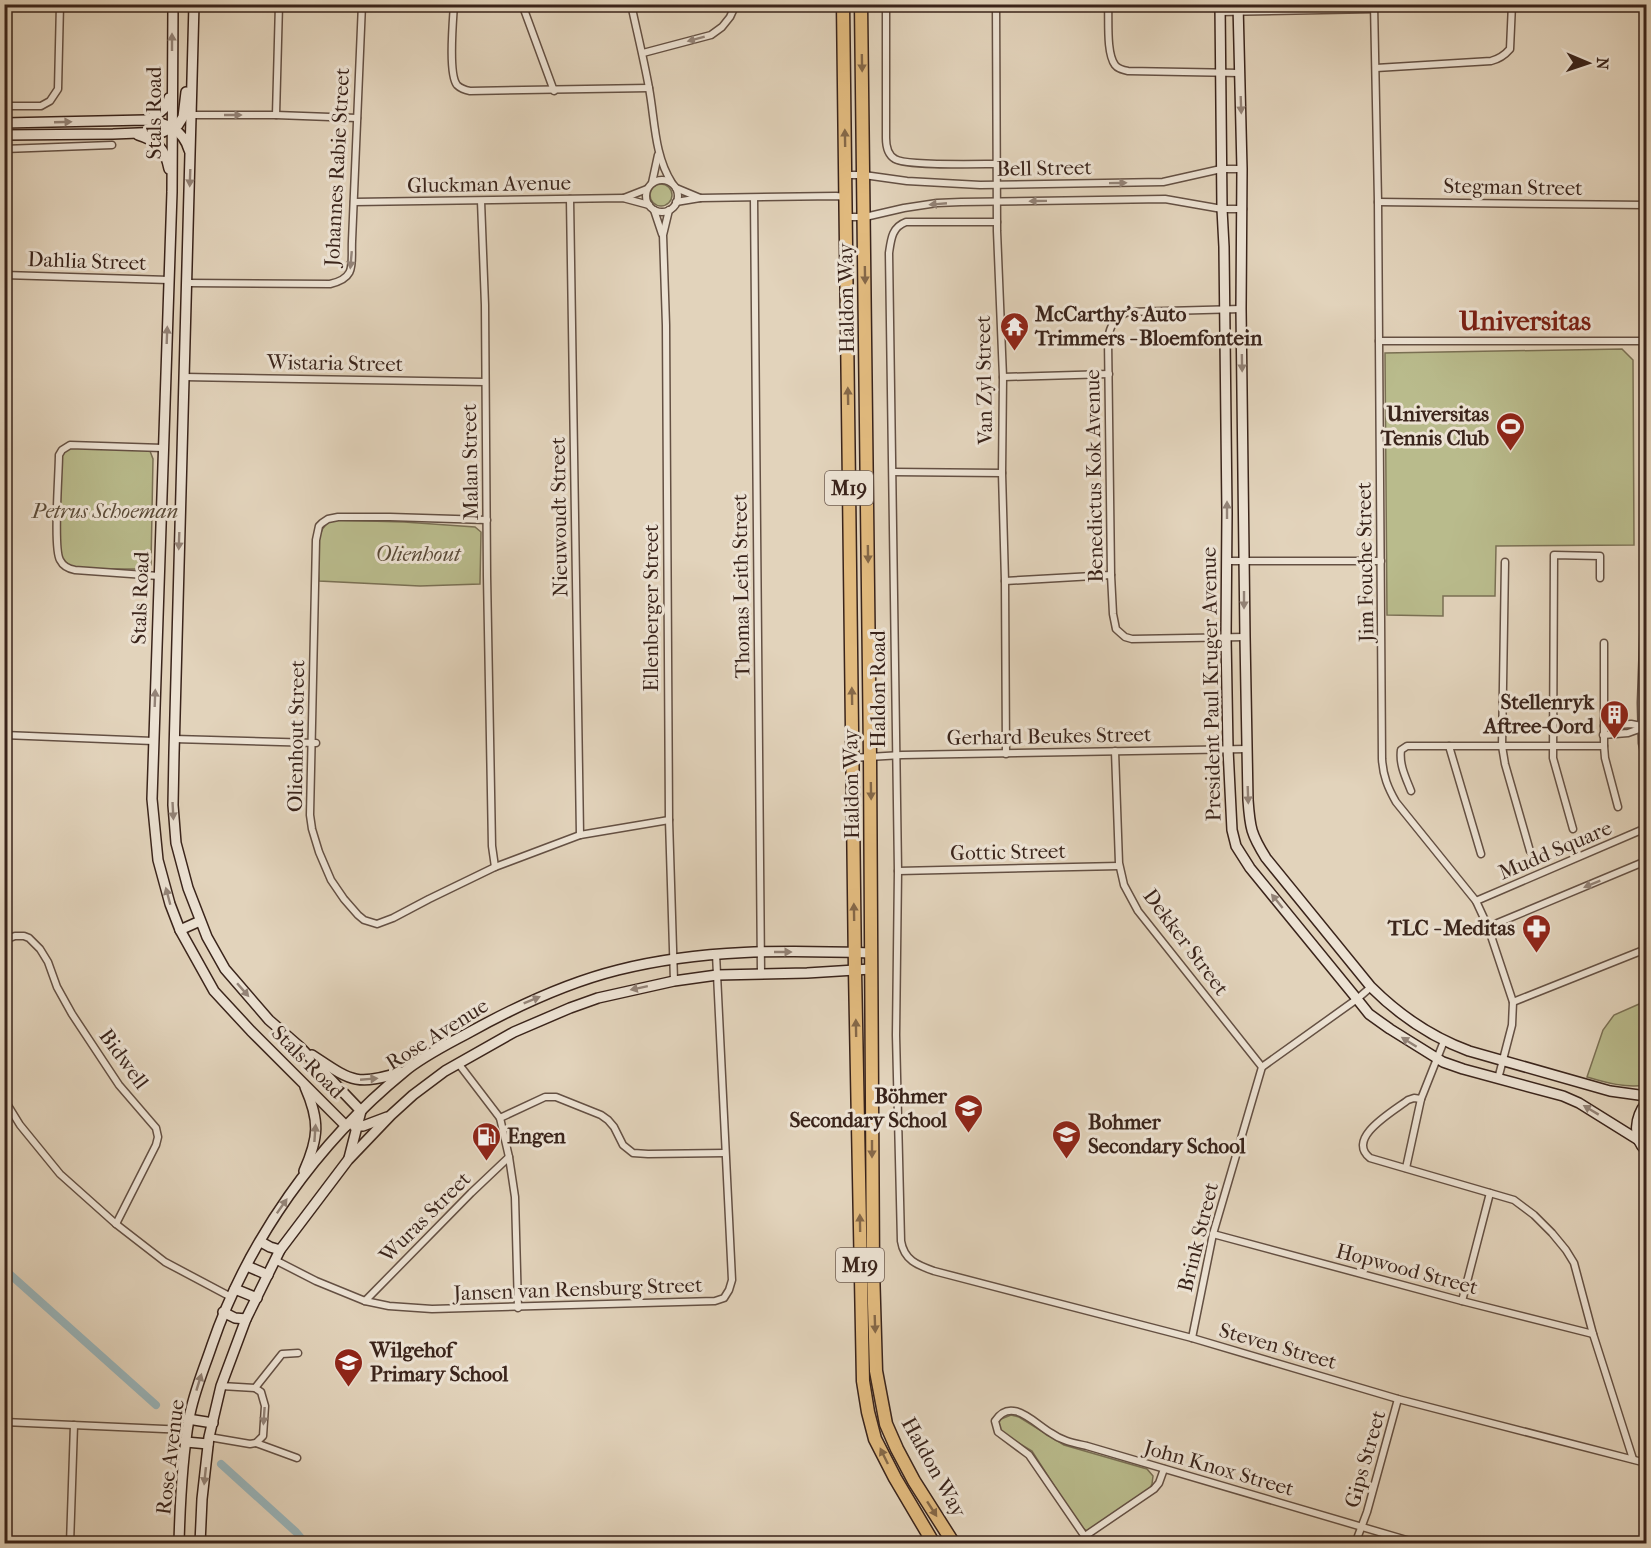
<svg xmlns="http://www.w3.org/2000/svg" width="1651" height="1548" font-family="'IM FELL French Canon',serif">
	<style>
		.green { fill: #b9bb8c; stroke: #7a7054; stroke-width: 1.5 }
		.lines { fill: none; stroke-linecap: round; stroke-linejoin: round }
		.canal { stroke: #99b5bb; stroke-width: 8 }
		.street-casing { stroke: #645043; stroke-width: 9 }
		.secondary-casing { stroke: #3a241b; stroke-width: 12 }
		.highway-casing { stroke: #3a241b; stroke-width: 15 }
		.street { stroke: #ece2d3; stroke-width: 6 }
		.secondary { stroke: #ece2d3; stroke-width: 9 }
		.highway { stroke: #e1ba7e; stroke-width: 12 }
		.oneway { fill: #938377 }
		.oneway2 { fill: #856848 }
		.labels { text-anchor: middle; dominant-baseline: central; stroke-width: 6; stroke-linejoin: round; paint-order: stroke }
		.shield { fill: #ece2d3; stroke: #6f5d52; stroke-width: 1.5 }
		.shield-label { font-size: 20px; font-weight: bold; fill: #3a241b }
		.street-label { font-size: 21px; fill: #3a241b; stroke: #ece2d3 }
		.poi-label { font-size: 21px; font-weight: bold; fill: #3a241b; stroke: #ece2d3; text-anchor: start }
		.park-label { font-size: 21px; font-style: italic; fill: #5a4a37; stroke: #ece2d3 }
		.district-label { font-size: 27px; font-weight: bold; fill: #7a1f14; stroke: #ece2d3 }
	</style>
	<rect width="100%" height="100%" fill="#e2d3bb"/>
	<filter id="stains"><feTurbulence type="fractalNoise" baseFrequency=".00333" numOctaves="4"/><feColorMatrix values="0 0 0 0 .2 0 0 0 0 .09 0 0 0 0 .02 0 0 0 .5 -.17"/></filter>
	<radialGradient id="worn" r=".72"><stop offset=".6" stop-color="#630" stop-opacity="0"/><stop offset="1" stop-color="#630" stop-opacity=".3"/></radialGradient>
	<g class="green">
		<circle cx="661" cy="195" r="11"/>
		<polygon points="1622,349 1633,360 1634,545 1496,546 1495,596 1443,596 1443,616 1387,615 1385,353"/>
		<polygon points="68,447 144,449 150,451 153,459 151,565 142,569 77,569 58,560 61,452"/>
		<path d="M332,520L404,522L475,527L481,532L480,584L420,586L319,581C318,562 312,530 332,520Z"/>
		<path d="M1646,1001V1085C1625,1088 1607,1083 1587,1077L1603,1030L1614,1015Z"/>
		<polygon points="1011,1415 1019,1417 1064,1445 1147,1469 1153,1476 1152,1484 1149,1490 1094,1529 1087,1531 1080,1526 1032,1451 999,1431 997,1425 1001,1419"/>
	</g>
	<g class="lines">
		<g class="canal">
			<polyline points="4,1269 156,1405"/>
			<polyline points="221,1464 296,1532 306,1544"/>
		</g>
		<defs>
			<g id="street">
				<path d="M454,4C453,21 448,74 457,85C460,88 465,90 470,91L649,88"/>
				<polyline points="522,4 554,91"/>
				<path d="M631,4C637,32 644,60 649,88C655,120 654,155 672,183"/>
				<path d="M886,4V138C886,146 888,155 895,159C905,166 980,164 996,164"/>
				<polyline points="996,4 997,231 1003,377 1002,473 1005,581 1006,754"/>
				<path d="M1108,4C1109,20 1106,53 1115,65C1118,69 1123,70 1128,71L1240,73"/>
				<path d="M1374,4L1378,202L1382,759C1383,776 1388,788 1396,802L1476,901L1488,927L1513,1002L1512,1025L1498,1079"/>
				<polyline points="1646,4 1646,42"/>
				<polyline points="1220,12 1374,9"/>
				<polyline points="643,53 711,35 722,27 730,17 736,4"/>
				<path d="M1376,68L1491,61C1499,59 1504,56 1510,49L1512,4"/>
				<polyline points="4,106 41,106 50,101 58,89 60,4"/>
				<polyline points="191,115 276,115 357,118"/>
				<polyline points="276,115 279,4"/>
				<polyline points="4,149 112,145"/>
				<polyline points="845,175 864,175 907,181 980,185 1163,182 1221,169 1242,169"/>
				<circle cx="662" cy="196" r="16"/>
				<polyline points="652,183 658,155"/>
				<polyline points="676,188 700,198"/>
				<polyline points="624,198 647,189"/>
				<polyline points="754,198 761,973"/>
				<polyline points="570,199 580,835"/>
				<polyline points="481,201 485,305 487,576 492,846 495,867"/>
				<polyline points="354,202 623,198 649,205"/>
				<polyline points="676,202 700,198 836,196 845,197"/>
				<polyline points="1378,202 1646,205"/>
				<polyline points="1644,205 1646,100"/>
				<polyline points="654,210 662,234"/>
				<polyline points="669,210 663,235 666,325 669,820 674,981"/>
				<polyline points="846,217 865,217 904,208 937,203 961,202 1165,199 1222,209 1243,209"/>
				<path d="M997,222H906C892,227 891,239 889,253L898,871L896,1035L901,1241C904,1260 917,1265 934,1271L1192,1338L1398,1399L1646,1463"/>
				<polyline points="4,275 169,280"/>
				<path d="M187,283L330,284C357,278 351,264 352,241L362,4"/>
				<path d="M1241,309L1128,312C1115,317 1110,325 1108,339L1111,575L1113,614L1116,629L1125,637L1132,639L1245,637"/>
				<polyline points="1379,341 1645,341"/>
				<polyline points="1643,341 1645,589 1641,703 1642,743 1646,762"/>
				<polyline points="184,377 485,382"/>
				<polyline points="1003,377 1109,374"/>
				<polyline points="893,472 1002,473"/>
				<polyline points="487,520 390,517 338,517 328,519 322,523 319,526 316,540 310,815 312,829 319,852 331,880 344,899 358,915 364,920 377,924 393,918 429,899 495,867 580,835 669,820"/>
				<polyline points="1227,561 1381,561"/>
				<polyline points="1505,562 1502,746 1505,764 1530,851"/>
				<path d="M159,576L75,570C69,569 63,566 60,560C53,548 59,473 59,455L62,450L70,445L163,448"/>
				<polyline points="1005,581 1111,575"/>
				<polyline points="1604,643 1604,746 1605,758 1618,807"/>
				<polyline points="1604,726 1631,724 1646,727"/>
				<polyline points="4,735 153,741"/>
				<polyline points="1603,735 1628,733 1642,728"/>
				<polyline points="174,739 316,743"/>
				<polyline points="1449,746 1481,854"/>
				<polyline points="1115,751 1119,863 1124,885 1138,911 1262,1067"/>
				<polyline points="852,758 902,755 1247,749"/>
				<path d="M1411,791C1406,778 1399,765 1401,750L1407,746H1604"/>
				<polyline points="1573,829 1553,758 1554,555 1600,556 1600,578"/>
				<polyline points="898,871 1119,866"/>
				<polyline points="1476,901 1646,828"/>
				<polyline points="1488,927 1646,861"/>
				<polyline points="4,940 15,936 24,936 29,938 40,949 48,962 57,987 72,1014 119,1085 156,1128 158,1137 156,1145 116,1224"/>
				<polyline points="1513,1002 1646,949"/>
				<polyline points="458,1063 500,1118 509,1157 515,1197 518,1308"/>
				<polyline points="4,1099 20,1125 60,1174 116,1224 165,1262 231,1297"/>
				<path d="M1421,1099L1414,1098L1408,1100C1394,1111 1345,1138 1370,1158L1514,1200L1534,1215L1552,1233L1566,1250L1574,1263L1593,1334L1633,1459"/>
				<polyline points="500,1118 545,1097 556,1097 601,1115 608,1120 614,1127 623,1145 633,1153 648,1154 725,1153"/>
				<polyline points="1406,1168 1421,1099 1444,1041"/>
				<polyline points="1213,1234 1462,1301 1593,1334"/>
				<polyline points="275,1260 316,1281 365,1301 389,1306 432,1309 715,1301 724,1298 729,1290 732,1280 716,954"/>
				<polyline points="365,1301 471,1193 509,1157"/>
				<polyline points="1462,1301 1490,1193"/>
				<polyline points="1192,1338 1213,1234 1262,1067 1357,999 1371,987"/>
				<polyline points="255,1388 282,1354 298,1353"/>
				<polyline points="4,1422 187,1430"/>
				<polyline points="209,1437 250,1444 256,1443 263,1436 265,1406 261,1392 255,1388 221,1386"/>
				<polyline points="256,1443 297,1458"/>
				<polyline points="1085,1536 1154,1489 1159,1483 1164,1469"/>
				<polyline points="70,1544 74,1425"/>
				<path d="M1090,1544L1029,1455L998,1432L995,1421C1011,1396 1034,1423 1051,1433C1062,1441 1074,1443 1087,1446L1420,1544"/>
				<polyline points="1355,1544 1367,1512 1398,1399"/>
			</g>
			<g id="secondary">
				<polyline points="173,4 172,192 152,799 158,860 170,904 180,930 214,991 251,1031 346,1126"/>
				<polyline points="194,4 174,753 173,805 176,843 188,888 207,937 225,969 269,1020 300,1047 361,1111"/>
				<polyline points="1220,4 1222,209 1224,247 1227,513 1226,637 1228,749 1232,830 1236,846 1250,868 1357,999 1369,1014 1390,1029 1443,1062 1463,1069 1563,1096 1579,1103 1640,1141"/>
				<path d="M1238,4L1242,169L1241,309L1245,637L1248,800C1250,828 1251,834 1266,858L1371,987C1399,1015 1431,1037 1469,1051L1610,1091L1646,1096"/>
				<path d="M146,120C157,115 167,110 169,98"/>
				<path d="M4,123L146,120C166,123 183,129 189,150"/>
				<polyline points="4,135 113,134 163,132 178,125 183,117 186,92"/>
				<path d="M138,135C157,141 165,148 169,169"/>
				<polyline points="180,930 200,921"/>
				<path d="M312,1055C350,1080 355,1087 401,1072"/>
				<path d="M1646,1103C1635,1117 1632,1137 1646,1151"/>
				<polyline points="354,1126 363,1126 387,1117"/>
				<polyline points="349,1158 361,1111"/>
				<path d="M304,1171C319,1137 320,1121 305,1087"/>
				<polyline points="261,1242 270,1247 280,1250"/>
				<polyline points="247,1266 268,1275"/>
				<polyline points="235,1289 257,1298"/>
				<polyline points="223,1312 235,1318 246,1319"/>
				<polyline points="188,1419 213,1423"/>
				<polyline points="186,1442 208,1444"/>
				<path d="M179,1544C180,1502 182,1460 189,1419C193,1394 204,1369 212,1345C248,1240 317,1143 404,1072C423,1056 448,1044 470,1032C517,1006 566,983 618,970C701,949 787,950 871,953"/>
				<polyline points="200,1544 202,1499 209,1437 221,1386 246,1319 280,1250 348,1160 391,1115 413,1095 445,1071 514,1032 570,1008 598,998 674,981 717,975 807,973 871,969"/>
			</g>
			<g id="highway">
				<polyline points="843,4 855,971 863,1381 868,1412 875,1439 895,1478 934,1544"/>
				<polyline points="861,4 870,756 873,1269 876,1371 886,1424 897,1449 914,1481 954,1544"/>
			</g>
		</defs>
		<use href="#street" class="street-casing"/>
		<use href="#secondary" class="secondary-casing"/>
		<use href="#highway" class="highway-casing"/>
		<use href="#street" class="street"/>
		<use href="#secondary" class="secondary"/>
		<use href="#highway" class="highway"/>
	</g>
	<defs><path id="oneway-solid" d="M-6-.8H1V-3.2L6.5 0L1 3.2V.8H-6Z" transform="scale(1.5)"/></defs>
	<g class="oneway">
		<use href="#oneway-solid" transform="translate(696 39) rotate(165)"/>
		<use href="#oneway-solid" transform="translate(172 42) rotate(-90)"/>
		<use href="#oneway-solid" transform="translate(1241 105) rotate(88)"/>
		<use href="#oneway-solid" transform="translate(233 115)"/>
		<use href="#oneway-solid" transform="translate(63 122) rotate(-2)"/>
		<use href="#oneway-solid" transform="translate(190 178) rotate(92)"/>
		<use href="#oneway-solid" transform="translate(1118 183) rotate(-1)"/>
		<use href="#oneway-solid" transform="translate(1038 201) rotate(179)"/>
		<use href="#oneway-solid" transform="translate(938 204) rotate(175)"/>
		<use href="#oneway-solid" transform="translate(351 260) rotate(95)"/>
		<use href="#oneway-solid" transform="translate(167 335) rotate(-88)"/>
		<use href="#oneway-solid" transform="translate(1242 363) rotate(89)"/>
		<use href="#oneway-solid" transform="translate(1227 510) rotate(-90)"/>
		<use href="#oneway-solid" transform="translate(179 541) rotate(92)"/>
		<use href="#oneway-solid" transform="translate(1244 600) rotate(90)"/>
		<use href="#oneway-solid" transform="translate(155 698) rotate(-88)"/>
		<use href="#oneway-solid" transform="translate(1248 795) rotate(88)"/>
		<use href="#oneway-solid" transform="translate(173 811) rotate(87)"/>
		<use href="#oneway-solid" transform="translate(1592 884) rotate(158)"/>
		<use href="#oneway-solid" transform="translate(168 896) rotate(-105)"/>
		<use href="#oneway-solid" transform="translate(1277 901) rotate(-129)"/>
		<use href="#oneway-solid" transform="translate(783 952)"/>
		<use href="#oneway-solid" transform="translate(639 988) rotate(168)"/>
		<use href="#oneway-solid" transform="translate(243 990) rotate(49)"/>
		<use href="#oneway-solid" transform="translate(532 1000) rotate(-22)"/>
		<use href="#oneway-solid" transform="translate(1409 1042) rotate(-148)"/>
		<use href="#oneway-solid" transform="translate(369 1079) rotate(-5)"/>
		<use href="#oneway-solid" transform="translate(1591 1110) rotate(-149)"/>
		<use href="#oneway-solid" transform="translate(315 1133) rotate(-86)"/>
		<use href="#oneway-solid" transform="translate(282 1206) rotate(-55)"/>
		<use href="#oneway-solid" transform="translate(199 1382) rotate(-73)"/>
		<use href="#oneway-solid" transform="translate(264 1416) rotate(94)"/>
		<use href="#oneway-solid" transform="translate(205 1476) rotate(96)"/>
	</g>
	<g class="oneway2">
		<use href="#oneway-solid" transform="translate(862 63) rotate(89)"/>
		<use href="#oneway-solid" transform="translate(845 138) rotate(-91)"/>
		<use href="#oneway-solid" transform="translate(865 275) rotate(89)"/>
		<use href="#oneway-solid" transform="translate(848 396) rotate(-91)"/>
		<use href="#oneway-solid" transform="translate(868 554) rotate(89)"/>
		<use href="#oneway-solid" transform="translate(852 696) rotate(-91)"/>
		<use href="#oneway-solid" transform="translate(871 791) rotate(89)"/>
		<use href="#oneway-solid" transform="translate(854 912) rotate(-91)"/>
		<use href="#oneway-solid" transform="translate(856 1028) rotate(-91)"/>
		<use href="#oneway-solid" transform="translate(872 1149) rotate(90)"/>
		<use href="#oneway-solid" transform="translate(860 1223) rotate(-91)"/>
		<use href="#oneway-solid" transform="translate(875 1324) rotate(88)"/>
		<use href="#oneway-solid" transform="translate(884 1456) rotate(-116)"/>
		<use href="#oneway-solid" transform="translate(932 1509) rotate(57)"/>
	</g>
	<defs>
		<symbol id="temple-pin" viewBox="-11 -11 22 30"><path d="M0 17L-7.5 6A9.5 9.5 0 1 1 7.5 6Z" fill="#8f2418" stroke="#ece2d3"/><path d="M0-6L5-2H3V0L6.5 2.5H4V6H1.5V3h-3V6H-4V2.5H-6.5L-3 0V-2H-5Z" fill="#fff"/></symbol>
		<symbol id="stadium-pin" viewBox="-11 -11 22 30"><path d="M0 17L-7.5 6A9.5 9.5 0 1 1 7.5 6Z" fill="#8f2418" stroke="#ece2d3"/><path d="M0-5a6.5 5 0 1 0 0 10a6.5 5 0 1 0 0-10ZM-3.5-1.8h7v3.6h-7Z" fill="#fff"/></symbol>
		<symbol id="building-pin" viewBox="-11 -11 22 30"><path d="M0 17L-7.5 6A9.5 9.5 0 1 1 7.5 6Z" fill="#8f2418" stroke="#ece2d3"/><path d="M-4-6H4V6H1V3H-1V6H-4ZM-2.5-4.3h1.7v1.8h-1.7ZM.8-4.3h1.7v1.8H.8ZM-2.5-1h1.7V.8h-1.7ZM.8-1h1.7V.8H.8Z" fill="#fff"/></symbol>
		<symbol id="pharmacy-pin" viewBox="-11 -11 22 30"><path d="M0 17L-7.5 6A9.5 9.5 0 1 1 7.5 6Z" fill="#8f2418" stroke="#ece2d3"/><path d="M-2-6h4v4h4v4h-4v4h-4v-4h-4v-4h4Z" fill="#fff"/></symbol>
		<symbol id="school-pin" viewBox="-11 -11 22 30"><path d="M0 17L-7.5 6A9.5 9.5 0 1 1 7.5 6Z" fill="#8f2418" stroke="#ece2d3"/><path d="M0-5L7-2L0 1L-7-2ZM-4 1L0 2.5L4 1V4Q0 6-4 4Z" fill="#fff"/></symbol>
		<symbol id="fuel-pin" viewBox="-11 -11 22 30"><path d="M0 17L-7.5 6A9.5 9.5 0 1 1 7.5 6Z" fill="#8f2418" stroke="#ece2d3"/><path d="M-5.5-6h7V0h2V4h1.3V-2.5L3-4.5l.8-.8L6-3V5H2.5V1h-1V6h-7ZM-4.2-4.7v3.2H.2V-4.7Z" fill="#fff"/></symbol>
	</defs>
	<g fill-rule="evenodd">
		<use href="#temple-pin" x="998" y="310" width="33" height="45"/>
		<use href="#stadium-pin" x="1494" y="410" width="33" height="45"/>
		<use href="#building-pin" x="1598" y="698" width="33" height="45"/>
		<use href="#pharmacy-pin" x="1520" y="912" width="33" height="45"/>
		<use href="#school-pin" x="952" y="1092" width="33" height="45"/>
		<use href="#school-pin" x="1050" y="1118" width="33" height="45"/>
		<use href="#fuel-pin" x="470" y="1120" width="33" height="45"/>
		<use href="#school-pin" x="332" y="1346" width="33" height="45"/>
	</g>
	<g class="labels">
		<g class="shield">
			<rect x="825" y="471" width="48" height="34" rx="4.5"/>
			<rect x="836" y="1248" width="48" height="34" rx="4.5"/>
		</g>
		<g class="shield-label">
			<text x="849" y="488">M19</text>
			<text x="860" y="1265">M19</text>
		</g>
		<g class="street-label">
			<text transform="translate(154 113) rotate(-90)">Stals Road</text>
			<text transform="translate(337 167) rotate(-87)">Johannes Rabie Street</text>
			<text transform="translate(1044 168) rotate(-1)">Bell Street</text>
			<text transform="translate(489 184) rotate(-1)">Gluckman Avenue</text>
			<text transform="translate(1513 187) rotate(1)">Stegman Street</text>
			<text transform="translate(87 261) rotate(2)">Dahlia Street</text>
			<text transform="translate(846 298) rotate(-91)">Haldon Way</text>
			<text transform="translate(335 363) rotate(1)">Wistaria Street</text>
			<text transform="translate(984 380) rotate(-91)">Van Zyl Street</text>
			<text transform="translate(470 462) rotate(-91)">Malan Street</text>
			<text transform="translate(1094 476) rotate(-91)">Benedictus Kok Avenue</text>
			<text transform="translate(559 517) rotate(-91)">Nieuwoudt Street</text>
			<text transform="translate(1365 562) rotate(-91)">Jim Fouche Street</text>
			<text transform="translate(741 586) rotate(-91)">Thomas Leith Street</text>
			<text transform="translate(140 598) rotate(-88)">Stals Road</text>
			<text transform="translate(651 608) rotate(-90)">Ellenberger Street</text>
			<text transform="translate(1211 684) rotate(-91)">President Paul Kruger Avenue</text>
			<text transform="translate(878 689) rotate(-90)">Haldon Road</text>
			<text transform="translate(296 736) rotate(-89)">Olienhout Street</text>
			<text transform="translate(1049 736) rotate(-1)">Gerhard Beukes Street</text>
			<text transform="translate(851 784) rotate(-91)">Haldon Way</text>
			<text transform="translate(1555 850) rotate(-23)">Mudd Square</text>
			<text transform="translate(1008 852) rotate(-1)">Gottic Street</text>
			<text transform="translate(1186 942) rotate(53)">Dekker Street</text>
			<text transform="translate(437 1034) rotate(-32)">Rose Avenue</text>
			<text transform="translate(124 1059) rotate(54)">Bidwell</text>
			<text transform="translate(308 1062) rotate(45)">Stals Road</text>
			<text transform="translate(425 1217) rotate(-45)">Wuras Street</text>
			<text transform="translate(1198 1237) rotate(-76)">Brink Street</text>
			<text transform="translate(1407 1269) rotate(15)">Hopwood Street</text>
			<text transform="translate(578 1289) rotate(-2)">Jansen van Rensburg Street</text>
			<text transform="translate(1278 1346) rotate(16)">Steven Street</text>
			<text transform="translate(170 1457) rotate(-83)">Rose Avenue</text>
			<text transform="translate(1365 1459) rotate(-74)">Gips Street</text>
			<text transform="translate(934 1467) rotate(61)">Haldon Way</text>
			<text transform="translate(1219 1468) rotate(16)">John Knox Street</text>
		</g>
		<g class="poi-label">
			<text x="1035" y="314">McCarthy's Auto<tspan x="1035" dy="24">Trimmers - Bloemfontein</tspan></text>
			<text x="1489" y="414" text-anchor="end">Universitas<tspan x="1489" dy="24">Tennis Club</tspan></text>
			<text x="1594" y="702" text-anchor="end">Stellenryk<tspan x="1594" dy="24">Aftree-Oord</tspan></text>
			<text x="1515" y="928" text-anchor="end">TLC - Meditas</text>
			<text x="947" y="1096" text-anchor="end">Böhmer<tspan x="947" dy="24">Secondary School</tspan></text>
			<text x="1088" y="1122">Bohmer<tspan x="1088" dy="24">Secondary School</tspan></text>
			<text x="507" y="1136">Engen</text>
			<text x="370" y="1350">Wilgehof<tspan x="370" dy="24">Primary School</tspan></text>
		</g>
		<g class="park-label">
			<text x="105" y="511">Petrus Schoeman</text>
			<text x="418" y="554">Olienhout</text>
		</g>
		<g class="district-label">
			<text x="1525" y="321">Universitas</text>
		</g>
	</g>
	<rect width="1651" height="1548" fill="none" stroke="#e2d3bb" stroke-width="24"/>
	<rect x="6" y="6" width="1639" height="1536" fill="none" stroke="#3a241b" stroke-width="3"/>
	<rect x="12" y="12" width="1627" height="1524" fill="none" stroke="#3a241b" stroke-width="1.5"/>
	<g transform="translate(1588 63) rotate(92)" stroke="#ece2d3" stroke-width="4.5" paint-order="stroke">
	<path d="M0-4.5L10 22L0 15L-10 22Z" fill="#3a241b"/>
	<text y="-9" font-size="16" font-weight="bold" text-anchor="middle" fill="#3a241b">N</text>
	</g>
	<rect width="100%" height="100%" filter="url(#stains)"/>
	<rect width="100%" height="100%" fill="url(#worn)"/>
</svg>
